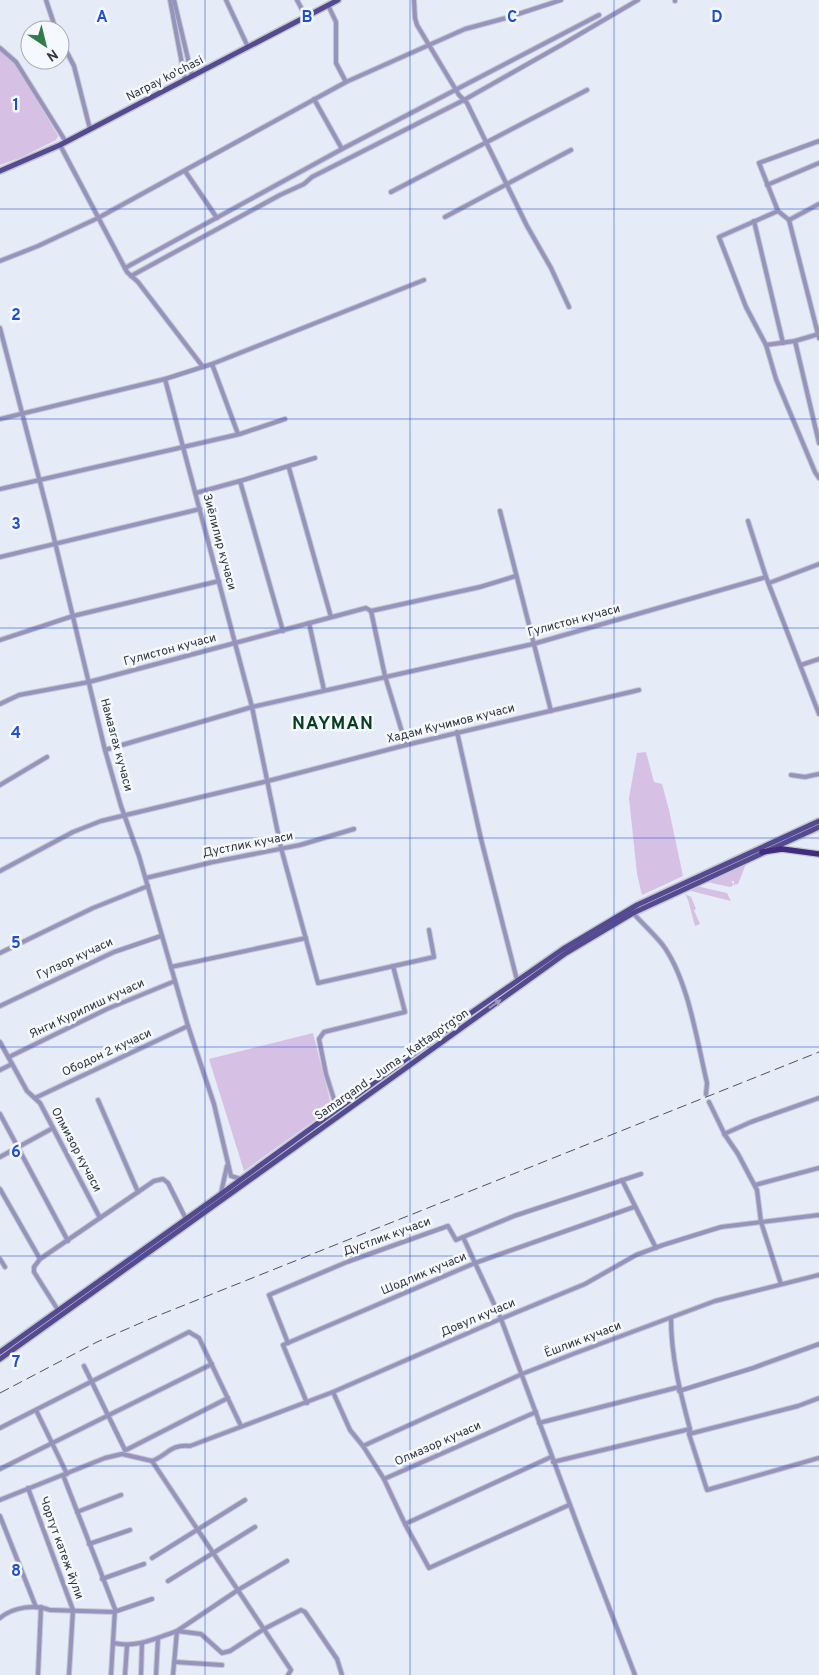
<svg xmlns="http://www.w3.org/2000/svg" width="819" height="1675" font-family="Overpass,sans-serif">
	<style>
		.green { fill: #d6c1e5 }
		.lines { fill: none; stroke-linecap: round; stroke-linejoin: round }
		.minor-casing { stroke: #c2c7d1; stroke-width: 6 }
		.major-casing { stroke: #c2c7d1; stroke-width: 8 }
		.highway-casing { stroke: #c2c7d1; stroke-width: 8 }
		.minor { stroke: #9793bc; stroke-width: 4 }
		.major { stroke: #554990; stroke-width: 5 }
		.highway { stroke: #402d7f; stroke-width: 5.5 }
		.rail { stroke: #505359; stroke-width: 1; stroke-dasharray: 10 5; stroke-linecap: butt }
		.oneway { fill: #9d98c1 }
		.grid { fill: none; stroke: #1d4ed8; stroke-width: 1; stroke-opacity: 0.55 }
		.labels { text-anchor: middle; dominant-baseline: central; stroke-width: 5; stroke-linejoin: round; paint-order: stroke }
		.street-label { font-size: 12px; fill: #34363b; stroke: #f5f8fd }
		.district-label { font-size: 18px; font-weight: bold; letter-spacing: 1px; fill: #083f1e; stroke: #f5f8fd }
		.grid-label { font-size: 16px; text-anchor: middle; font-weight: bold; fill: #1d4ed8; stroke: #f5f8fd; stroke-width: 5; stroke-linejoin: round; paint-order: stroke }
	</style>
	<rect width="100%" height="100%" fill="#e5ebf7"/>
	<g class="green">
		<polygon points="0,50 15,63 58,136 56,140 22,157 0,165"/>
		<polygon points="646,752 654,782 662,784 669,810 683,876 642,895 637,874 629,798 637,753"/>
		<polygon points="746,864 738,884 734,885 734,881 731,881 734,885 730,887 707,882"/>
		<polygon points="696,886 727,893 731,901 691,891 692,889"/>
		<polygon points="685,894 691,897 696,909 694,910 700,924 695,926 688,900"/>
		<polygon points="313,1033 332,1108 244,1171 209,1059"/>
	</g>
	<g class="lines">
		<defs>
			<g id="minor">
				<polyline points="46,0 56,30"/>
				<polyline points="170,0 185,80"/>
				<polyline points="174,0 192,76"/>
				<polyline points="226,0 248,47"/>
				<polyline points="297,0 306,17"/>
				<polyline points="414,0 415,18 417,25 459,95 467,103 527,226 551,268 569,307"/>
				<polyline points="675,0 675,1"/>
				<polyline points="328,5 336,22 336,63 346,82"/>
				<polyline points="60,39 74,66 90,129"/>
				<polyline points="0,48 16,62 66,142"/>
				<polyline points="314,99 342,149"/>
				<polyline points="819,141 759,163 778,211 719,237 746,307 766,345 776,379 815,472 819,478"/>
				<polyline points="60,145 127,272 138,282 203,367"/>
				<polyline points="185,171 217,218"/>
				<polyline points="767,185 819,163"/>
				<polyline points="391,192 587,90"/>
				<polyline points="778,211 789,220 819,204"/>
				<polyline points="445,217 571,150"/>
				<polyline points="789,220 819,338"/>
				<polyline points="754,221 783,343"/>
				<polyline points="0,261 38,246 98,218 346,82 465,29 506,18 561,0"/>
				<polyline points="125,268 342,149 599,15"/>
				<polyline points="131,276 280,195 304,184 312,177 464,100 563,44 638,0"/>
				<polyline points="0,328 48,513 105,750 121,806 139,856 188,1026 214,1104 231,1176 241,1179"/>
				<polyline points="795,341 819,443"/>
				<polyline points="766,345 795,341 819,334"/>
				<polyline points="212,364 238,434"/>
				<polyline points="165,379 252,707 281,848 318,983 434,957 429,930"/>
				<polyline points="0,419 165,379 212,364 424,280"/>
				<polyline points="289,468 331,617"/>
				<polyline points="0,489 240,434 285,419"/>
				<polyline points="196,493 240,481"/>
				<polyline points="500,511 551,711"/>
				<polyline points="748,521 766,577 819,714"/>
				<polyline points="0,557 200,509"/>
				<polyline points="769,583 819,564"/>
				<polyline points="371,611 480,587 516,576"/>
				<polyline points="371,611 385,676 406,745"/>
				<polyline points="309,623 324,690"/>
				<polyline points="283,631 240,481 315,458"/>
				<polyline points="0,640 73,616 219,581"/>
				<polyline points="801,665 819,659"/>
				<polyline points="0,704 19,695 89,682 366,608 371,611"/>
				<polyline points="457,732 481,839 517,980"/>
				<polyline points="105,750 252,707 533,644 766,577"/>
				<polyline points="791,775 805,777 819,774"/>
				<polyline points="0,785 47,757"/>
				<polyline points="0,871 73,832 101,821 268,781 406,745 639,690"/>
				<polyline points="146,878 213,862 300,845 354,829"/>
				<path d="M633,913C642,923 653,933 662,944C688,978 697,1041 707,1083L706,1094"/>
				<polyline points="0,953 93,908 148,886"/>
				<polyline points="171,967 306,938"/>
				<polyline points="0,1006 114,952 161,936"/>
				<polyline points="0,1042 27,1091 40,1103 100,1218"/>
				<polyline points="9,1057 107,1009 175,981"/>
				<polyline points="0,1070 12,1064"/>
				<polyline points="35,1098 188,1026"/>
				<polyline points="98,1100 138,1192"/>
				<polyline points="709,1102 725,1135 738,1154 757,1190 761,1222 781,1284"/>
				<polyline points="337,1109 326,1074 319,1039 324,1032 405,1012 393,966"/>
				<polyline points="0,1114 68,1241"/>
				<polyline points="724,1134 751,1122 819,1098"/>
				<polyline points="0,1157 53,1128"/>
				<polyline points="622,1180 656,1248"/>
				<polyline points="755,1185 819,1168"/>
				<polyline points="0,1189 40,1259"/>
				<polyline points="221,1193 227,1166"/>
				<polyline points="463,1237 501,1319 579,1529 635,1675"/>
				<polyline points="0,1259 5,1267"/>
				<polyline points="58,1310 34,1272 34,1267 40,1259 154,1181 163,1179 168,1183 186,1219"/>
				<path d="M671,1318C671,1356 680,1392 690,1429L689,1434L707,1490L819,1458"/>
				<polyline points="288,1343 269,1295 347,1262 448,1226 456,1240 514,1216 641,1174"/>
				<polyline points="84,1366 125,1450"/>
				<polyline points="679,1391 753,1368 819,1344"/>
				<polyline points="333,1392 350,1430 363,1446 384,1479 536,1412"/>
				<polyline points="307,1403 283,1345 475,1263 634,1207"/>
				<polyline points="36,1410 67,1474"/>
				<polyline points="539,1423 679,1387"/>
				<polyline points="0,1428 189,1332 199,1338 241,1426"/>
				<polyline points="689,1434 798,1406 819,1398"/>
				<polyline points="363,1446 522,1374 573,1354 715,1301 819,1275"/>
				<polyline points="126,1450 228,1398"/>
				<path d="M152,1461C168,1455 170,1444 190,1446L333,1392L498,1320L585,1284L636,1255L663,1245L721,1227L819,1215"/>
				<polyline points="152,1461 291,1670 288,1675"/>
				<polyline points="553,1462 690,1429"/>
				<polyline points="0,1469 212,1364"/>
				<polyline points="63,1475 115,1609 111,1675"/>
				<polyline points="384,1479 405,1524 551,1457"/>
				<polyline points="28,1488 73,1610 69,1675"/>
				<polyline points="0,1500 105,1458 122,1454 152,1461"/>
				<polyline points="77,1512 121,1495"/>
				<polyline points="0,1516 36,1607"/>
				<polyline points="405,1524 429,1568 569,1505"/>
				<polyline points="89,1544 130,1530"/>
				<polyline points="152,1558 245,1500"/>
				<polyline points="287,1561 238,1590 177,1631 201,1634 222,1653 230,1651 264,1629 301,1610 305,1612 337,1659 342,1675"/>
				<polyline points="102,1579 144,1564"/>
				<polyline points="168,1581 255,1527"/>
				<path d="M0,1618C13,1607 35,1604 50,1610L114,1612L152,1599"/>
				<path d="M113,1643C137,1648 154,1639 177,1631L173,1675"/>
				<polyline points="175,1662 222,1665"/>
				<polyline points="38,1675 41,1607"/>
				<polyline points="125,1675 127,1646"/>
				<polyline points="141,1675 142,1643"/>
				<polyline points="156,1675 158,1638"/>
			</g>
			<g id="major">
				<polyline points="0,171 60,145 338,0"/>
				<polyline points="0,1352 221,1194 442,1033 563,949 637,905 819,821"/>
				<polyline points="0,1359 566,953 633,913 819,827"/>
			</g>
			<polyline id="highway" points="762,852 782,849 819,854"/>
		</defs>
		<use href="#minor" class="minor-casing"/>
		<use href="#major" class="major-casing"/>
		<use href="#highway" class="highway-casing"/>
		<use href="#minor" class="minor"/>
		<use href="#major" class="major"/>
		<use href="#highway" class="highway"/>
		<polyline class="rail" points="0,1393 97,1342 152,1318 819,1052"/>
	</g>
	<defs><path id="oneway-solid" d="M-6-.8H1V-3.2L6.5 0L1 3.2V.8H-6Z" transform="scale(1.25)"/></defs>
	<use class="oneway" href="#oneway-solid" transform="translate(495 1004) rotate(-35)"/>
	<path class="grid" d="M205,0V1675M410,0V1675M614,0V1675M0,209H819M0,419H819M0,628H819M0,838H819M0,1047H819M0,1256H819M0,1466H819"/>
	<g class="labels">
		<g class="street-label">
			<text transform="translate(165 79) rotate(-27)">Narpay ko'chasi</text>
			<text transform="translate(219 542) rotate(75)">Зиёлилир кучаси</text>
			<text transform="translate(574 621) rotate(-15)">Гулистон кучаси</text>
			<text transform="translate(170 650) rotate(-15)">Гулистон кучаси</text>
			<text transform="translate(451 724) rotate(-14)">Хадам Кучимов кучаси</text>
			<text transform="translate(116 745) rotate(75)">Намазгах кучаси</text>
			<text transform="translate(248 845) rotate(-11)">Дустлик кучаси</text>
			<text transform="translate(75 959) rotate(-25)">Гулзор кучаси</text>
			<text transform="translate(87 1009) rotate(-25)">Янги Курилиш кучаси</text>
			<text transform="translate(107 1053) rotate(-25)">Ободон 2 кучаси</text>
			<text transform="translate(392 1065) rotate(-35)">Samarqand - Juma - Kattaqo‘rg‘on</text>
			<text transform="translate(76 1150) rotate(62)">Олмизор кучаси</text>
			<text transform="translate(387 1237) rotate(-20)">Дустлик кучаси</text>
			<text transform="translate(424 1274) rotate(-23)">Шодлик кучаси</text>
			<text transform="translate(478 1318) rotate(-23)">Довул кучаси</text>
			<text transform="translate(583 1340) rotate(-21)">Ёшлик кучаси</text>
			<text transform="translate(438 1444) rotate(-24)">Олмазор кучаси</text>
			<text transform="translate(61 1548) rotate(70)">Чортут катеж йули</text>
		</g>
		<g class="district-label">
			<text x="333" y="724">NAYMAN</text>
		</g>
	</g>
	<g class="grid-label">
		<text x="102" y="22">A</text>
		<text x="307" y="22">B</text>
		<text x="512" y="22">C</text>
		<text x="717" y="22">D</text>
		<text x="16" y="110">1</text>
		<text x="16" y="320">2</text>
		<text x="16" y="529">3</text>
		<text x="16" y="738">4</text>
		<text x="16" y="948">5</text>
		<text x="16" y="1157">6</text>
		<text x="16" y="1367">7</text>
		<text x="16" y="1576">8</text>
	</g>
	<g transform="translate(45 45) rotate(145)"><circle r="24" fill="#f5f8fd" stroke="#a8aaaf"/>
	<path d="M0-4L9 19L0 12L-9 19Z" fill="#317c4a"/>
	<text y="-8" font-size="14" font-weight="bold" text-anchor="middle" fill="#34363b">N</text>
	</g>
</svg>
